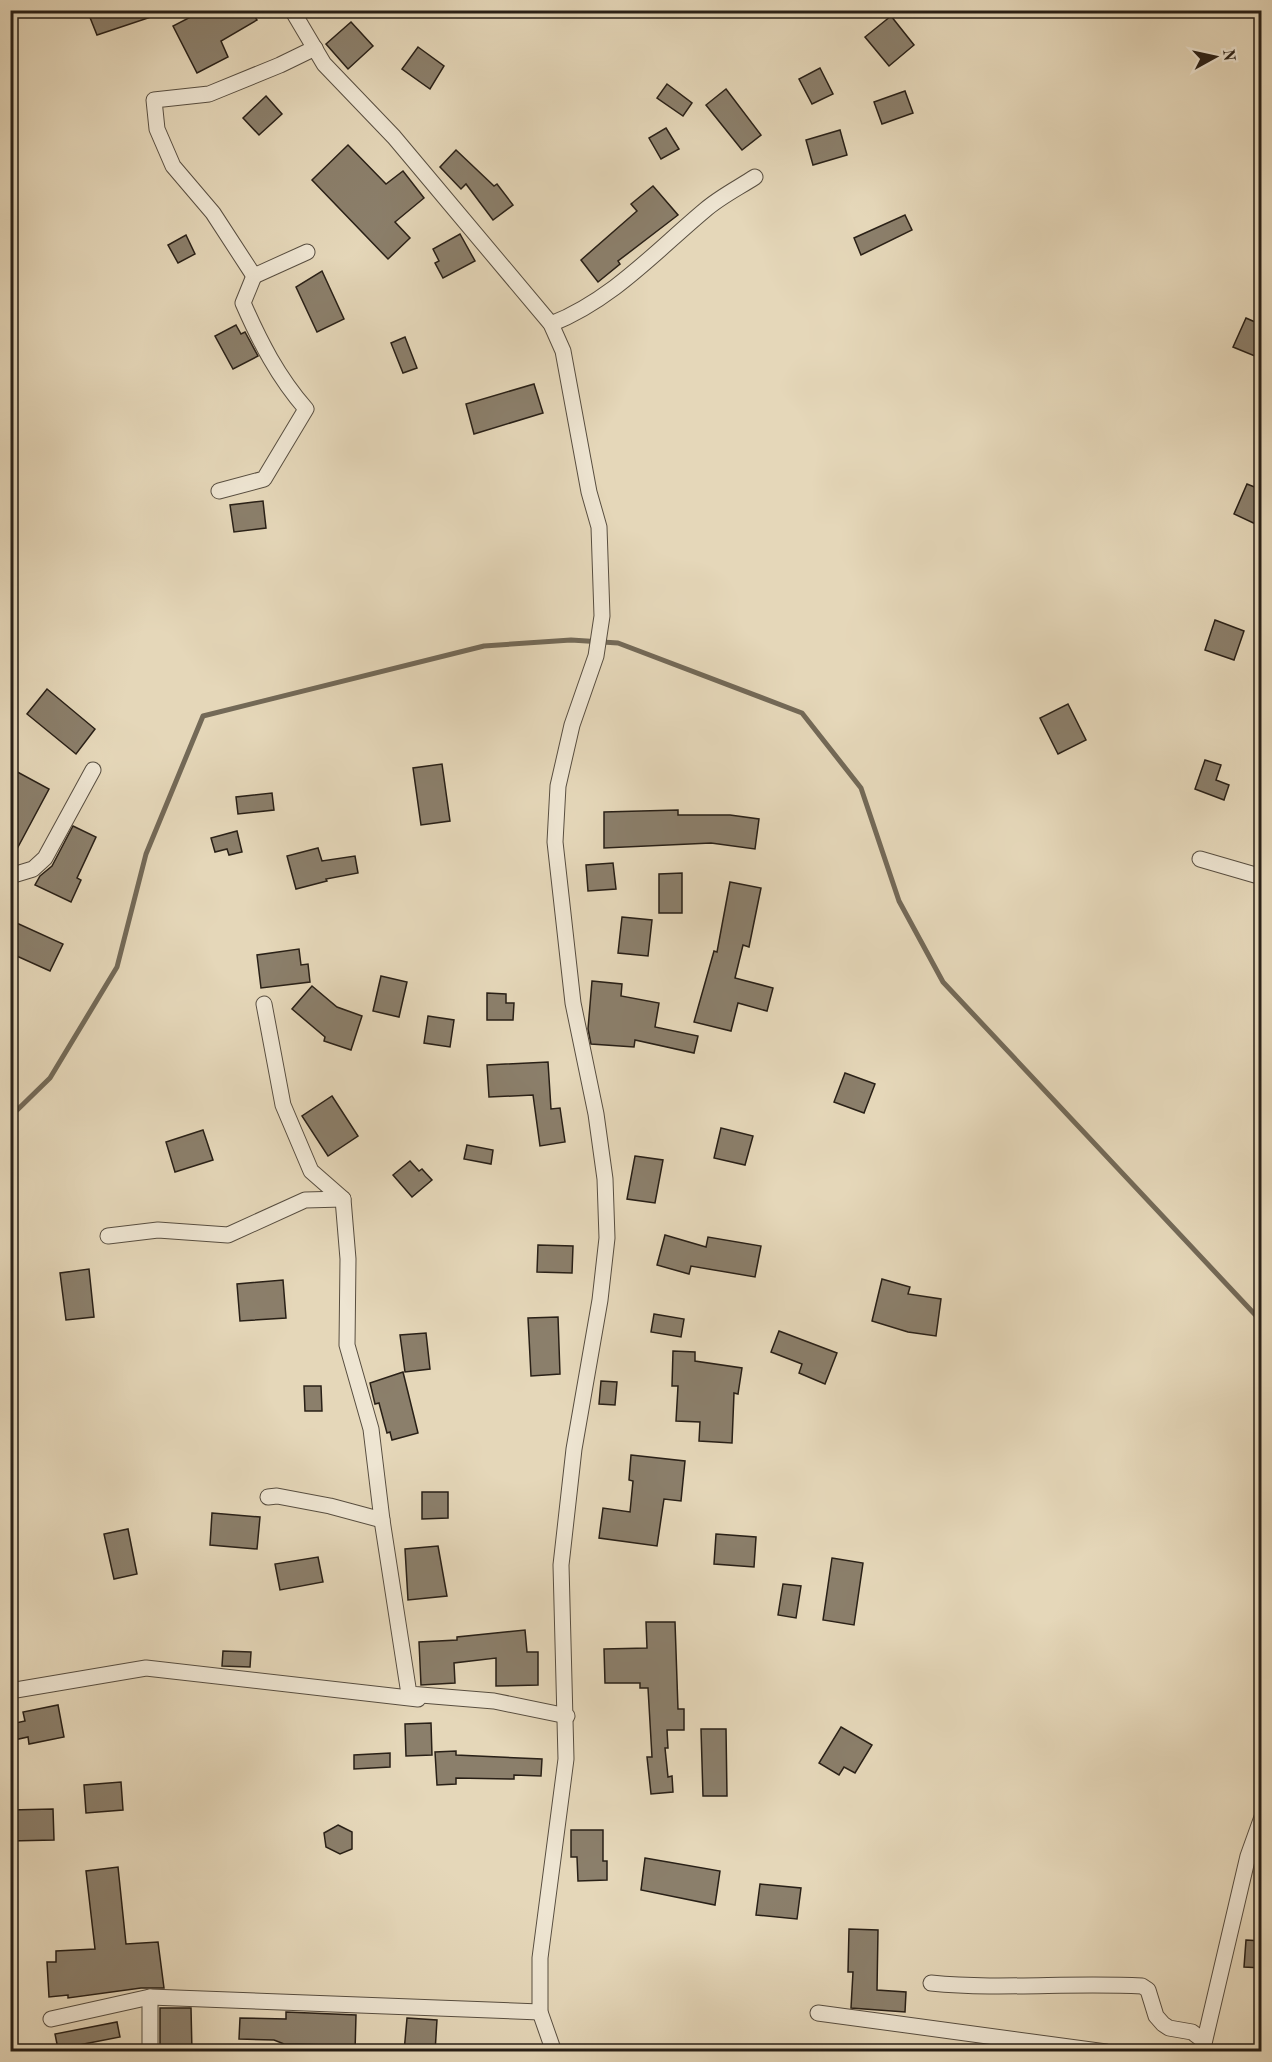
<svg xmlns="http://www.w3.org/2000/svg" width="1272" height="2062" font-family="'Old Standard TT',serif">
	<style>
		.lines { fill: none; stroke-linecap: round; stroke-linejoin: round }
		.stream { stroke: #736957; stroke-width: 5 }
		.building { fill: #8b7f6b; stroke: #292017; stroke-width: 1.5 }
		.street-casing { stroke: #584e40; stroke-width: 17 }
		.street { stroke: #eee5d2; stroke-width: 15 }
	</style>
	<rect width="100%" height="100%" fill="#e5d7b9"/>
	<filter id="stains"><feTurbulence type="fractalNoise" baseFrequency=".00333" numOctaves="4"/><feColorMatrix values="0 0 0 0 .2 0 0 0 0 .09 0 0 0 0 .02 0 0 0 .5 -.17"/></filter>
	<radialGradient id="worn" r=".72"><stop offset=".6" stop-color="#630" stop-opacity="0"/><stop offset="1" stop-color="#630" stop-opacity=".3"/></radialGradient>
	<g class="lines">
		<polyline class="stream" points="10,1117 50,1078 117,967 146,854 203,716 484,646 571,640 618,643 802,713 861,788 899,901 943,982 1262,1322"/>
	</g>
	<g class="building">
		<polygon points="87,10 160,10 160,14 97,35"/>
		<polygon points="204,10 251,10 257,20 221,41 228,57 197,73 173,26"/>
		<polygon points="891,16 914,45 889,66 865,37"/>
		<polygon points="351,22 373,46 348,69 326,44"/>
		<polygon points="418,47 444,66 430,89 402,69"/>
		<polygon points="820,68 833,94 812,104 799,79"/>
		<polygon points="667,84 692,103 683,116 657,98"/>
		<polygon points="726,89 761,135 742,150 706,105"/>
		<polygon points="905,91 913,113 882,124 874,102"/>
		<polygon points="266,96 282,114 259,135 243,118"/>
		<polygon points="666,128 679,149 661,159 649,138"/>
		<polygon points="840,130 847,155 813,165 806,140"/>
		<polygon points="348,145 386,184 403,171 424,198 395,222 410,238 388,259 312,180"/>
		<polygon points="456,150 494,186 497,184 513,205 493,220 466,184 461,189 440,167"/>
		<polygon points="653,186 678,215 618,261 620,264 598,282 581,260 637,211 631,204"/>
		<polygon points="905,215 912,230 861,255 854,238"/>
		<polygon points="460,234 475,261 443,278 435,263 439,261 433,249"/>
		<polygon points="186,235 195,254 178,263 168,245"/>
		<polygon points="322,271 344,319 317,332 296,287"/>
		<polygon points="1246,318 1262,325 1262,359 1233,347"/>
		<polygon points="236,325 241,334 245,332 258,356 233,369 215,336"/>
		<polygon points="405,337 417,368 403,373 391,343"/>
		<polygon points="534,384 543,413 474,434 466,404"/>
		<polygon points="1247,484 1262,490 1262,527 1234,514"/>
		<polygon points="263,501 266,528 234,532 230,505"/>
		<polygon points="1215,620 1244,631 1234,660 1205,650"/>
		<polygon points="47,689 95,729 76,754 27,714"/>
		<polygon points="1068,704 1086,740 1058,754 1040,718"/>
		<polygon points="1205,760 1221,765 1216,780 1229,785 1224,800 1195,789"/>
		<polygon points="442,764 450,821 421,825 413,768"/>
		<polygon points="10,768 49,789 10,862"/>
		<polygon points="272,793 274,810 238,814 236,797"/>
		<polygon points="678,810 678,815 730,815 759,819 755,849 711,843 604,848 604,812"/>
		<polygon points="73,826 96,837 77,878 81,880 71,902 35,885 40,876 52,866"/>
		<polygon points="237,831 242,852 229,855 227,849 215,852 211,838"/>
		<polygon points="318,848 322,861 355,856 358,873 326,879 327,881 296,889 287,856"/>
		<polygon points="613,863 616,889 588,891 586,865"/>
		<polygon points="682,873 682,913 659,913 659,874"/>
		<polygon points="730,882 761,888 749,947 743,945 735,978 773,988 767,1011 738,1003 731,1031 694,1022 714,951 717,952"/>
		<polygon points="622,917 652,920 648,956 618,953"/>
		<polygon points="10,920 63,944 50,971 10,953"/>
		<polygon points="299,949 301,965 308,964 310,982 261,988 257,955"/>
		<polygon points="381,976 407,982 399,1017 373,1011"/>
		<polygon points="592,981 622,984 621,996 659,1003 655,1027 698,1036 694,1053 635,1040 634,1047 591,1044 588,1029"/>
		<polygon points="312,986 337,1007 362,1016 351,1050 324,1041 325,1037 292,1009"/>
		<polygon points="487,993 506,994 506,1003 514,1003 513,1020 487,1020"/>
		<polygon points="428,1016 454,1020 450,1047 424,1043"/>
		<polygon points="548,1062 551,1109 560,1108 565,1142 540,1146 533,1095 489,1097 487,1065"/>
		<polygon points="845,1073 875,1084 864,1113 834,1102"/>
		<polygon points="332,1096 358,1136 328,1156 302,1116"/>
		<polygon points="721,1128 753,1136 745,1165 714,1158"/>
		<polygon points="203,1130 213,1160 175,1172 166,1142"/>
		<polygon points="467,1145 493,1150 491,1164 464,1159"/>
		<polygon points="635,1156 663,1160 655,1203 627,1199"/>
		<polygon points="410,1161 419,1171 422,1169 432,1180 412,1197 393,1175"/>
		<polygon points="665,1235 706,1247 708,1237 761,1246 755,1277 691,1266 689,1274 657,1265"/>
		<polygon points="538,1245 573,1246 572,1273 537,1272"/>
		<polygon points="89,1269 94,1317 66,1320 60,1273"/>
		<polygon points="882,1279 910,1287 908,1294 941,1299 936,1336 908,1332 872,1321"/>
		<polygon points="283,1280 286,1318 240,1321 237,1284"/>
		<polygon points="654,1314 684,1319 681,1337 651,1332"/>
		<polygon points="558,1317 560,1374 531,1376 528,1318"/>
		<polygon points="779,1331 837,1353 825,1384 799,1373 802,1364 771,1352"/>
		<polygon points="426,1333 430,1369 405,1372 400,1335"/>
		<polygon points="673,1351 695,1352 695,1361 742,1368 738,1394 734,1393 732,1443 699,1441 700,1422 676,1421 678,1386 672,1386"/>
		<polygon points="403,1372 418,1433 392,1440 390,1432 387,1433 379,1403 375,1404 370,1383"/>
		<polygon points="601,1381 617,1382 615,1405 599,1404"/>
		<polygon points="304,1386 321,1386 322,1411 305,1411"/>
		<polygon points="631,1455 685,1461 681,1501 664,1499 657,1546 599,1538 603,1508 630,1512 633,1481 629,1480"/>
		<polygon points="422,1492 448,1492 448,1518 422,1519"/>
		<polygon points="212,1513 260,1517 257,1549 210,1545"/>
		<polygon points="128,1529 137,1574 114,1579 104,1534"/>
		<polygon points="716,1534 756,1537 754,1567 714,1564"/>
		<polygon points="438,1546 447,1596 408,1600 405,1549"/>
		<polygon points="318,1557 323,1582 280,1590 275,1564"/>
		<polygon points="832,1558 863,1563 854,1625 823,1620"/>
		<polygon points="783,1584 801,1586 796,1618 778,1615"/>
		<polygon points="646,1622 675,1622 678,1709 684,1709 684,1730 667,1730 668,1748 665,1748 668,1777 672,1776 673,1792 651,1794 647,1757 652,1757 648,1688 640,1688 640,1683 605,1683 604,1649 647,1648"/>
		<polygon points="525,1630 527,1652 538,1652 538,1685 496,1686 496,1658 454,1663 455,1683 421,1685 419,1642 457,1640 457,1637"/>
		<polygon points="223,1651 251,1652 250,1667 222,1666"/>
		<polygon points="58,1705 64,1737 29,1744 28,1737 14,1740 11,1724 25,1721 23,1712"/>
		<polygon points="431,1723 432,1755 406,1756 405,1724"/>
		<polygon points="841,1727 872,1745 855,1773 844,1767 839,1775 819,1763"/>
		<polygon points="701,1729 726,1729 727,1796 703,1796"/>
		<polygon points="456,1751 456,1755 542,1759 541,1776 514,1775 514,1779 456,1778 456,1784 437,1785 435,1752"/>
		<polygon points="390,1753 390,1767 354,1769 354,1755"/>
		<polygon points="121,1782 123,1810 86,1813 84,1785"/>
		<polygon points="53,1809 54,1840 10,1841 10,1810"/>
		<polygon points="338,1825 352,1832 352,1849 340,1854 326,1847 324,1833"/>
		<polygon points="571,1830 603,1830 603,1861 607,1861 607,1880 578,1881 577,1857 571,1857"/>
		<polygon points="645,1858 720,1871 715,1905 641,1890"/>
		<polygon points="118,1867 126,1944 158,1942 164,1988 141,1988 68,1998 68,1995 49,1997 47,1962 56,1962 56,1951 95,1949 86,1871"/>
		<polygon points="760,1884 801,1888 797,1919 756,1915"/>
		<polygon points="849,1929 878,1930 877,1990 906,1992 905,2012 851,2008 853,1972 848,1972"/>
		<polygon points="1246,1940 1262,1941 1262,1968 1244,1967"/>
		<polygon points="160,2008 191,2008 192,2052 160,2052"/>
		<polygon points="286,2012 356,2015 355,2052 330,2052 330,2045 284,2044 274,2040 239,2039 240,2018 286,2019"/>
		<polygon points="407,2018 437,2020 435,2052 404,2052"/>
		<polygon points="117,2022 120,2037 58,2049 55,2034"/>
	</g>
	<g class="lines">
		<defs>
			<g id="street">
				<polyline points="292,10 324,64 394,137 551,324 563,351 589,492 599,527 602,616 596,656 572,725 558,786 555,842 573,1003 596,1114 605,1179 607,1238 600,1300 574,1449 561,1565 566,1759 540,1958 540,2012 554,2052"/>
				<polyline points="307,252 254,276 213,213 173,166 157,129 154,100 209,94 280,65 315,48"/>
				<path d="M551,324C612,300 656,251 705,210C720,197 738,188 755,177"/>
				<path d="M219,491L264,479L306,409C278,377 260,342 243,303L254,276"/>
				<polyline points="1200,859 1262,877"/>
				<polyline points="10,876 33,869 45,858 93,770"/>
				<polyline points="264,1004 283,1105 311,1171 343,1199 348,1259 347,1345 371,1429 382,1520 409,1694 494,1701 567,1716"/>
				<polyline points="108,1236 158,1230 228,1235 305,1200 343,1199"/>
				<polyline points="268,1497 277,1496 330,1506 382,1520"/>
				<polyline points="10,1691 146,1668 418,1699"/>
				<path d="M931,1983C1001,1990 1071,1982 1142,1986L1148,1990L1156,2016L1163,2024L1169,2028L1192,2032L1204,2041"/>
				<polyline points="818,2013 1106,2052"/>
				<polyline points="51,2019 150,1997 540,2012"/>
				<polyline points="150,2052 150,1997"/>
				<polyline points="1202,2052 1248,1856 1262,1817"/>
			</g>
		</defs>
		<use href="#street" class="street-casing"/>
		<use href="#street" class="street"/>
	</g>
	<rect width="1272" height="2062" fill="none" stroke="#e5d7b9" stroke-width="36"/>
	<rect x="12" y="12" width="1248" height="2038" fill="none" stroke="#292017" stroke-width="3"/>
	<rect x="18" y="18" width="1236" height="2026" fill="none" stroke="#292017" stroke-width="1.5"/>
	<g transform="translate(1215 57) rotate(82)" stroke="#eee5d2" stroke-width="4.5" paint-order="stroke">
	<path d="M0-4.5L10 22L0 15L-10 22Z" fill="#292017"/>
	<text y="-9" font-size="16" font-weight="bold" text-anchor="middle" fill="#292017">N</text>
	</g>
	<rect width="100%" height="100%" filter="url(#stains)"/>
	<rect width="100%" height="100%" fill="url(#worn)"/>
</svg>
